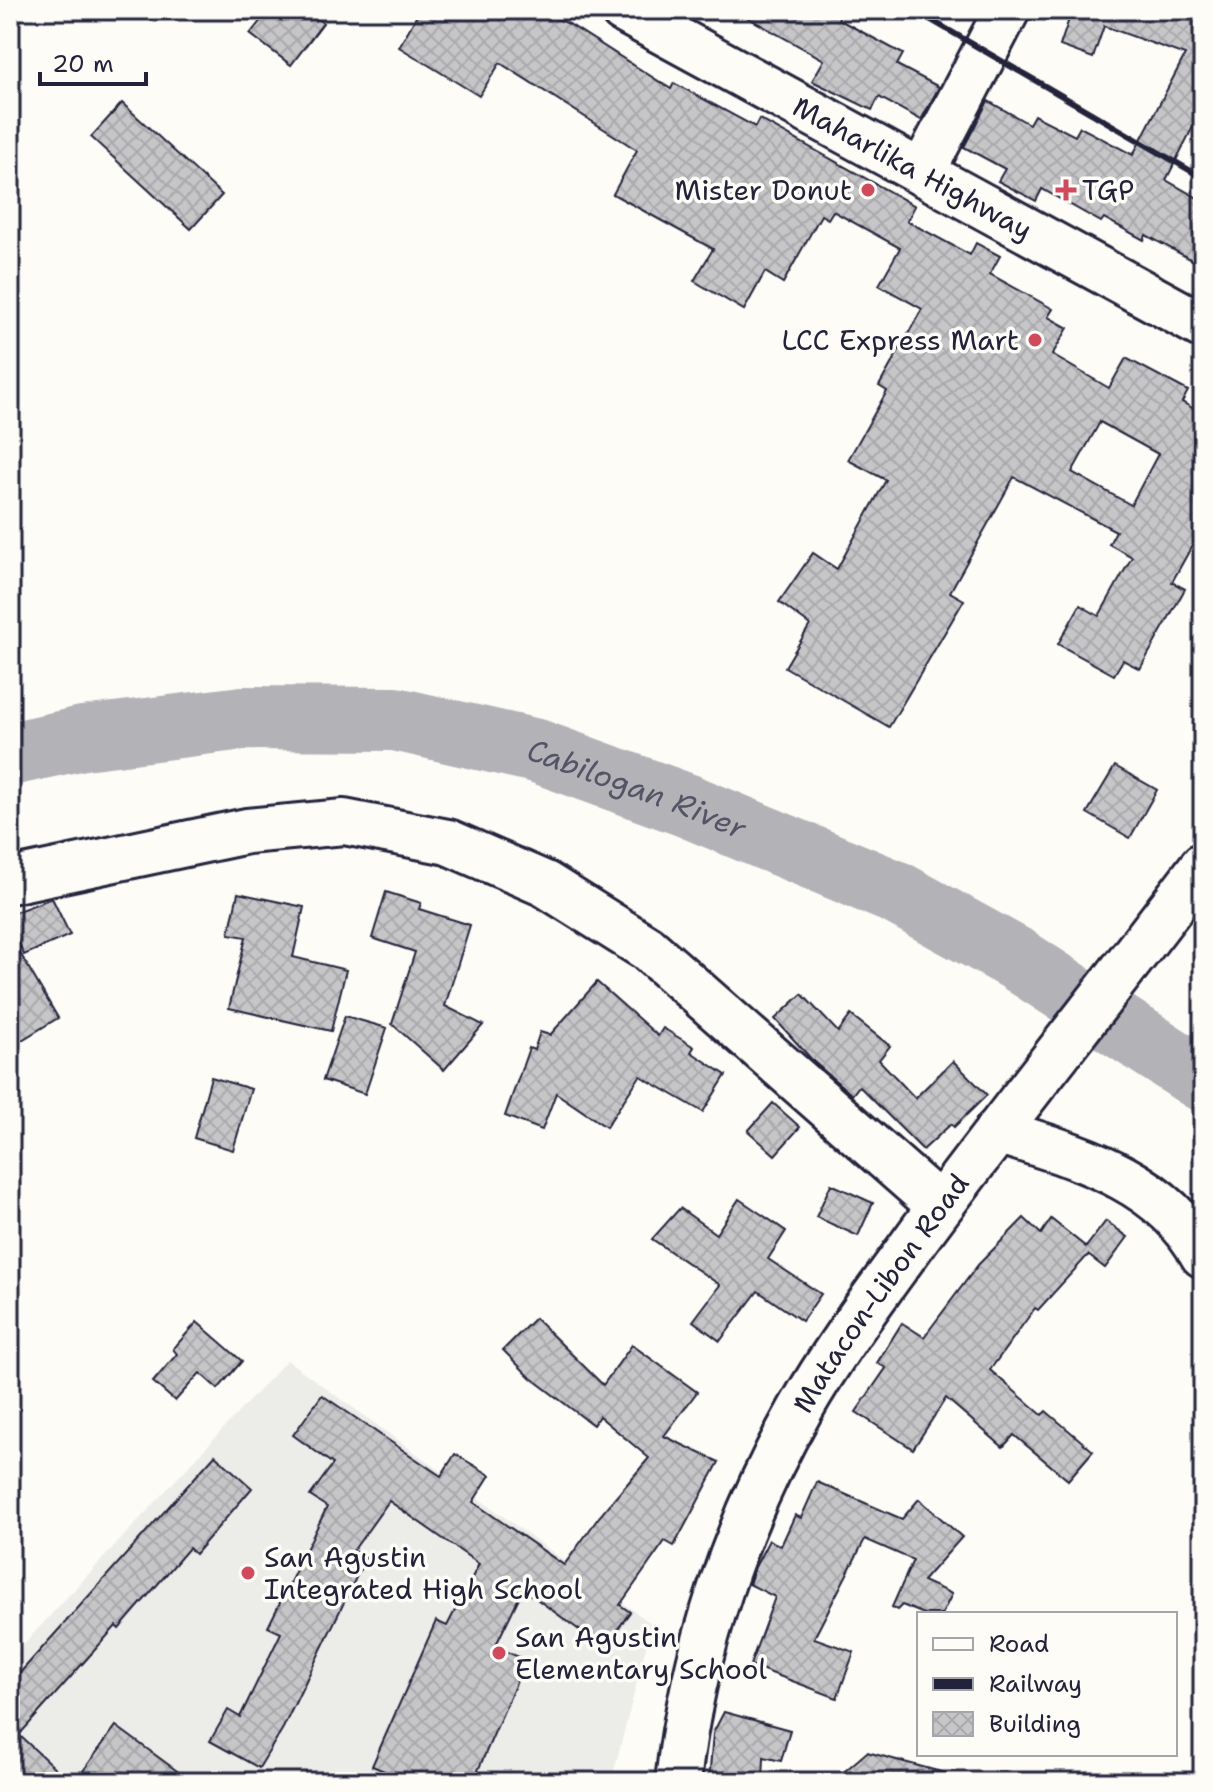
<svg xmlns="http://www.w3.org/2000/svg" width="1213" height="1792" font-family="'Shantell Sans',sans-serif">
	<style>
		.built { fill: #ecece9 }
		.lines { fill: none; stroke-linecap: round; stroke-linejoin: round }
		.river { stroke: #b2b2b7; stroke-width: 64 }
		.building { fill: url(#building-cross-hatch); stroke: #22223b; stroke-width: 2; fill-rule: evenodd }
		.minor-casing { stroke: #22223b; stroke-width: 50 }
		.major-casing { stroke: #22223b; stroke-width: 50 }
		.highway-casing { stroke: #22223b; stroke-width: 50 }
		.minor { stroke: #fdfcf7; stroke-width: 44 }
		.major { stroke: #fdfcf7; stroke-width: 44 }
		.highway { stroke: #fdfcf7; stroke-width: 44 }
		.rail { stroke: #22223b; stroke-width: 6 }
		.poi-dot { fill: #d1495b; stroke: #fdfcf7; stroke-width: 3 }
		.labels { text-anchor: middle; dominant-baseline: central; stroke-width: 7; stroke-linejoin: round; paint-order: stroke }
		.street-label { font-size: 28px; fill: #22223b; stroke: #fdfcf7 }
		.poi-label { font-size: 28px; fill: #22223b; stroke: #fdfcf7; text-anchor: start }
		.water-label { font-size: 30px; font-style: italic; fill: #545466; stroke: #fdfcf7 }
	</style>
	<defs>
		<pattern id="building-cross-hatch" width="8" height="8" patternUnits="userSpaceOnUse" patternTransform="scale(2)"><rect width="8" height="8" fill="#c6c6c8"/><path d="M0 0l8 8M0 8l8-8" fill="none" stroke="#aaaaad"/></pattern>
	</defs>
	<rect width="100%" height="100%" fill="#fdfcf7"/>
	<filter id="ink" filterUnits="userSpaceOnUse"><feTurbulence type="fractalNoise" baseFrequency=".0125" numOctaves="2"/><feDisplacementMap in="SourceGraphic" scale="16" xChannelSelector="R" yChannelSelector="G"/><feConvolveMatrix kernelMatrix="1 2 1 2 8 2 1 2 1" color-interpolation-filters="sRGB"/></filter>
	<g filter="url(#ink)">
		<polygon class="built" points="287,1360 652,1624 611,1782 10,1782 10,1659"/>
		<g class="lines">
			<path class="river" id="s1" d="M10,754L83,738L243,718L395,719L537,751L686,805L897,893L1017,959L1203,1080"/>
		</g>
		<g class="building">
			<polygon points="269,10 306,10 323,23 291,65 250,34"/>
			<path d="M420,10H538L569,24L671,89L674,83L755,127L759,119L915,206L907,221L970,255L976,243L1000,256L990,274L1053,309L1048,317L1068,328L1052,355L1109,388L1126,358L1188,391L1182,402L1203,414V526L1172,582L1185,589L1140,669L1123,660L1114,675L1058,644L1080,605L1099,616L1132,557L1109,544L1116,531L1014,477L950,592L964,600L889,727L785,667L810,625L779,602L813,553L837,569L886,480L848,460L887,391L879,386L922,309L879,285L900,248L833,211L828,219L821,215L783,283L765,272L744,310L694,281L713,249L613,194L637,150L500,63L479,96L399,47ZM1100,422L1158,454L1131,505L1072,472Z"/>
			<polygon points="734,10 843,10 838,19 903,54 897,65 939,87 921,120 879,97 872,110 812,81 824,60"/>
			<polygon points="1072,10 1203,10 1203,107 1166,180 1203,201 1203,266 1146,235 1144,240 1104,218 1101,222 1042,189 1036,201 998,181 1005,169 964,147 988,101 1029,124 1034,115 1075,136 1080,127 1133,155 1185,55 1104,26 1093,58 1060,46"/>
			<polygon points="122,103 222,195 191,229 91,137"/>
			<polygon points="1115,766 1157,790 1130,838 1087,813"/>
			<polygon points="386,892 421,903 419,909 470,925 445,1006 483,1025 444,1070 392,1024 415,952 372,938"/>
			<polygon points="238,893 304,907 293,957 346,970 331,1031 229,1008 246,937 229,934"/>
			<polygon points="52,898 70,935 24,955 10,925 10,914"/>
			<polygon points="10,936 58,1018 20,1041 10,1024"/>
			<polygon points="597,982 658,1036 663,1028 694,1047 691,1052 726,1075 703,1112 640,1076 606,1127 556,1093 542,1130 505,1116 529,1048 534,1050 540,1032 550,1035"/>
			<polygon points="802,994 838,1032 851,1015 890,1046 879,1060 915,1098 953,1061 987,1095 954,1127 951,1124 923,1150 859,1086 852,1095 814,1062 775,1019"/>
			<polygon points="345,1016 387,1028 365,1094 323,1080"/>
			<polygon points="211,1077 251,1089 233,1150 194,1138"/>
			<polygon points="773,1103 800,1127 775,1155 748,1131"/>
			<polygon points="831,1184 873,1203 858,1236 816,1217"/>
			<polygon points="739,1199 786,1231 768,1259 821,1294 802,1321 758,1291 720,1341 693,1321 720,1285 652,1239 680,1208 716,1234"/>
			<polygon points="1024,1218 1041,1234 1051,1219 1086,1247 1106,1221 1128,1237 1105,1268 1088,1255 1038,1310 1035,1308 990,1370 1042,1415 1046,1411 1093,1451 1068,1480 1014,1435 1003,1447 946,1398 913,1449 856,1412 886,1368 877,1363 902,1323 924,1337 978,1265"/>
			<polygon points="535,1318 603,1385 632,1345 697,1392 664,1436 719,1462 674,1546 665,1541 620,1605 630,1612 604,1648 523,1589 495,1647 526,1660 473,1782 411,1782 372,1766 436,1621 447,1626 479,1564 389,1501 353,1551 366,1557 283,1728 259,1768 210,1741 228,1710 240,1717 281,1633 268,1627 327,1507 310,1496 333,1464 293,1435 322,1395 441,1476 455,1454 490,1475 473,1502 564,1565 599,1517 649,1458 599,1416 593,1425 531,1378 503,1350"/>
			<polygon points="197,1322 242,1361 218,1389 200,1373 175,1401 153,1382 177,1354 173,1349"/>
			<polygon points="215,1455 252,1488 195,1554 189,1548 119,1629 116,1626 19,1735 70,1782 10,1782 10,1684"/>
			<polygon points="817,1482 902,1519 919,1499 962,1537 923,1581 952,1594 942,1614 924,1614 902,1605 897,1610 892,1607 913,1560 865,1539 814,1638 854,1652 837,1698 750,1665 775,1597 749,1584 755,1567 769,1540 781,1546 795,1515 801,1518"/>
			<polygon points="724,1712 790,1730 781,1761 764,1757 763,1782 709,1782 713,1733"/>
			<polygon points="116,1726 192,1782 75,1782"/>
			<polygon points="867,1752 945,1773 944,1782 832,1782"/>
		</g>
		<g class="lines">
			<defs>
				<g id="minor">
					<polyline points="922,173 1007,10"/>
					<polyline points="10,881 247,831 344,822 448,842 545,884 647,948 940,1206"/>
					<path d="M997,1131C1075,1156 1161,1177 1203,1255"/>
				</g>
				<g id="major">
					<path id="s2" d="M678,1782C692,1653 736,1523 800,1410C835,1348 878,1292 919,1235C1011,1110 1110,989 1203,865"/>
				</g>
				<g id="highway">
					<path id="s3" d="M623,10L1203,326"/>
				</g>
			</defs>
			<use href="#minor" class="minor-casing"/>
			<use href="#major" class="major-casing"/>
			<use href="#highway" class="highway-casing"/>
			<use href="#minor" class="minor"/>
			<use href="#major" class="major"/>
			<use href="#highway" class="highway"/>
			<polyline class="rail" points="914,10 1203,178"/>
		</g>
	</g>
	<g class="poi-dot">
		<circle cx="868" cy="190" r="8"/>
		<path d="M1062 178h8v8h8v8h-8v8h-8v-8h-8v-8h8z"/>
		<circle cx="1035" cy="340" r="8"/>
		<circle cx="248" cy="1573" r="8"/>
		<circle cx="499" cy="1653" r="8"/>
	</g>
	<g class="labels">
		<g class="street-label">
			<text stroke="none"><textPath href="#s3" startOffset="330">Maharlika Highway</textPath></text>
			<text stroke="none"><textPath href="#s2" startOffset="536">Matacon-Libon Road</textPath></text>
		</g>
		<g class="poi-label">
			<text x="852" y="190" text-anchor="end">Mister Donut</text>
			<text x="1082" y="190">TGP</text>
			<text x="1019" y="340" text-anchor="end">LCC Express Mart</text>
			<text x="264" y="1557">San Agustin<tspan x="264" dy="32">Integrated High School</tspan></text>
			<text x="515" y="1637">San Agustin<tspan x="515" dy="32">Elementary School</tspan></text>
		</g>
		<g class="water-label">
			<text stroke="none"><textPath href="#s1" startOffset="640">Cabilogan River</textPath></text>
		</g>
	</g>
	<rect width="1213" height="1792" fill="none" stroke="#fdfcf7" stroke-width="40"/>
	<rect x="20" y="20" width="1173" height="1752" fill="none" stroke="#22223b" stroke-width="3" filter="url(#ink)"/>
	<rect x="917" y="1612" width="260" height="144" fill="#fdfcf7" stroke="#a5a5ac" stroke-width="2"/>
	<rect x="933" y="1638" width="40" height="12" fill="#fdfcf7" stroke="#a5a5ac" stroke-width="2"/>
	<text x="989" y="1652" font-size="24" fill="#22223b">Road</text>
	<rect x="933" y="1678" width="40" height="12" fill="#22223b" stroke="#a5a5ac" stroke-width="2"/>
	<text x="989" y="1692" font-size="24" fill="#22223b">Railway</text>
	<rect x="933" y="1712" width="40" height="24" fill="url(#building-cross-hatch)" stroke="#a5a5ac" stroke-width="2"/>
	<text x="989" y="1732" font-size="24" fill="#22223b">Building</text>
	<path d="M40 72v12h106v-12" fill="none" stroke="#22223b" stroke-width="4"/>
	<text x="52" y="72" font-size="24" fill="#22223b" stroke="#fdfcf7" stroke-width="6" paint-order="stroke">20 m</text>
</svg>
